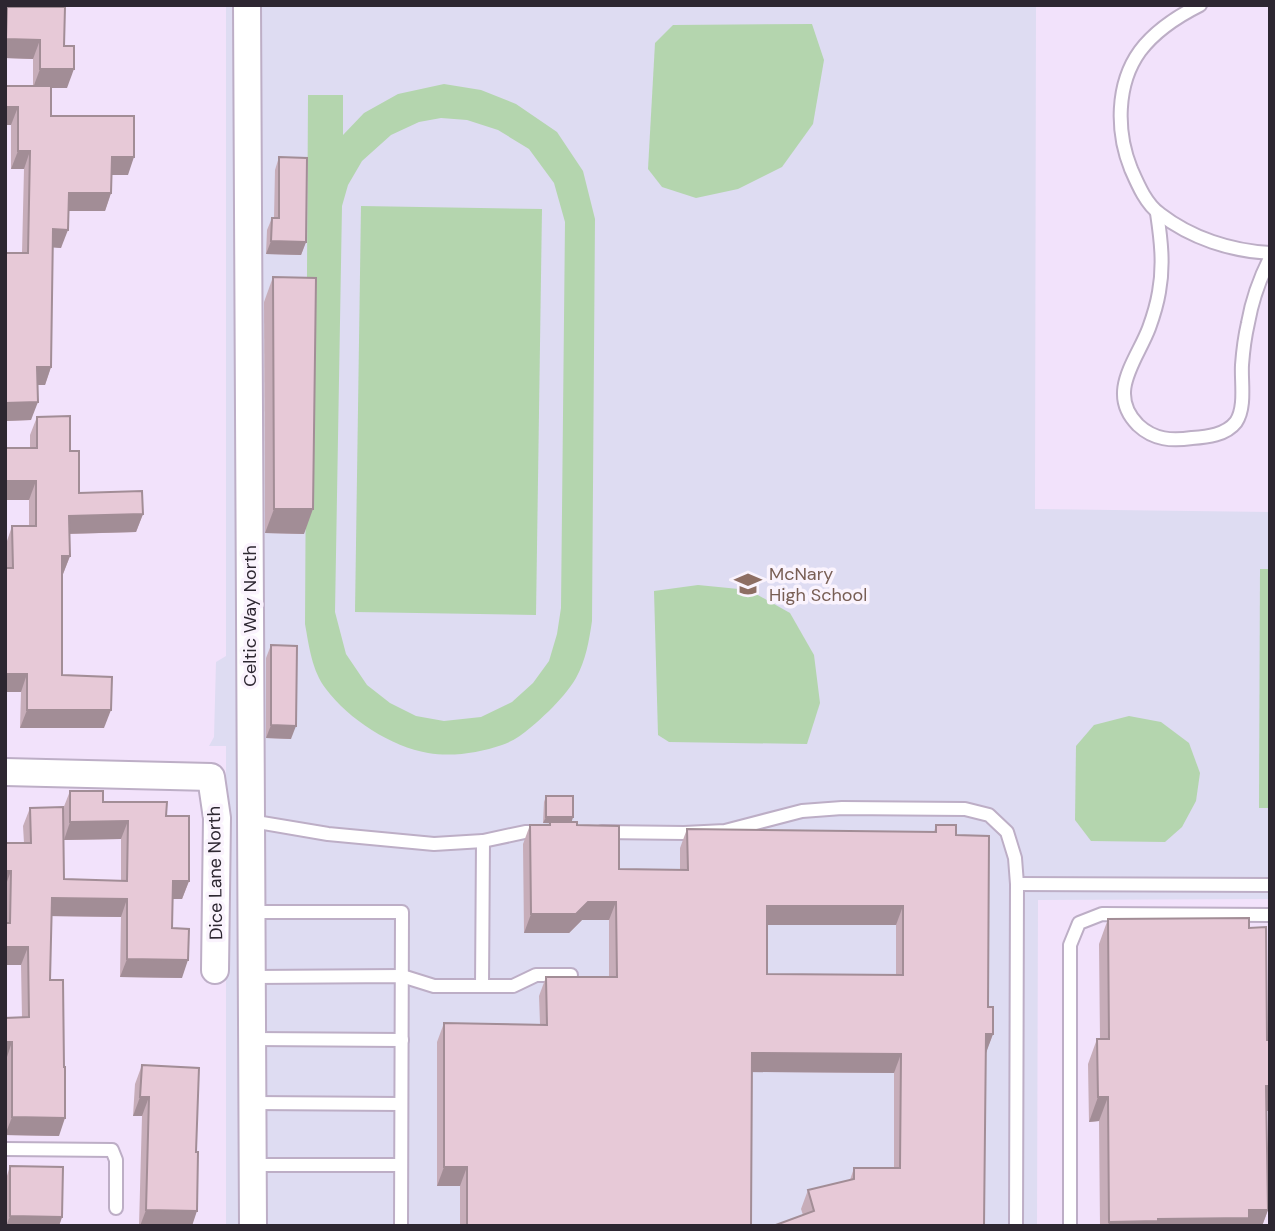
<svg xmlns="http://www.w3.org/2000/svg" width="1275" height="1231" font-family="'DM Sans',sans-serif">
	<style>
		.education { fill: #dedcf2 }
		.green { fill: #b4d5ae; fill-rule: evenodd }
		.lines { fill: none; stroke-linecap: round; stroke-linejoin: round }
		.lane-casing { stroke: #bdaec6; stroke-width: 16 }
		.street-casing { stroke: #bdaec6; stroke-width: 30 }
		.lane { stroke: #fff; stroke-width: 12 }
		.street { stroke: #fff; stroke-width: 26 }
		.wall { fill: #c7adb9; fill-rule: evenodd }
		.shaded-wall { fill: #a28d96 }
		.building { fill: #e7c9d7; stroke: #a28d96; stroke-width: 2; fill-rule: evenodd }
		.labels { text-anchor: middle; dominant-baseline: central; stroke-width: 7; stroke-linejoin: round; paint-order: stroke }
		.education-label { font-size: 18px; fill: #785e54; stroke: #faf3fd; text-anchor: start }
		.street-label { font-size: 18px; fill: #2d2731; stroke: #faf3fd }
	</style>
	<rect width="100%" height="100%" fill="#f2e2fb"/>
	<polygon class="education" points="226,5 1036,5 1035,509 1270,512 1270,899 1038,900 1037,1226 226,1226 226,746 209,746 214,737 216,662 226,656"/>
	<g class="green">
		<polygon points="812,24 824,60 813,124 782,167 738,189 696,198 662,187 648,169 655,43 673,25"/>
		<path d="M444,84L481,90L516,104L557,132L583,171L595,219L592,621C589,641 586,660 576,678C569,690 559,701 549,711C536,723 520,739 502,745C479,753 452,757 428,753C392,747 348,719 326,689C312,671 309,646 305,624L308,95H343V135L364,113L398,94ZM441,118L467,120L498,130L529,149L554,183L565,222L561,608L557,634L549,661L533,683L512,702L481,717L444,721L416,716L390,703L367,685L346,654L335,612L342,206L348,185L362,161L391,135L419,122Z"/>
		<polygon points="361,206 542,209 536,615 355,612"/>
		<polygon points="1260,569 1270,569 1270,808 1259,808"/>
		<polygon points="698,585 749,590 790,613 814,655 820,703 807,744 669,742 658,735 654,591"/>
		<polygon points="1129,716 1161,722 1189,743 1200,773 1196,801 1182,827 1165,842 1091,841 1075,820 1076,746 1094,725"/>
	</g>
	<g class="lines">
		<defs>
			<g id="lane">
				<path d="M1200,5C1178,16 1155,31 1140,51C1116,84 1116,132 1131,169C1138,185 1146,204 1160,214C1191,238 1231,251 1270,253"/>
				<path d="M1157,213C1161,240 1164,265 1159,292C1157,304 1153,317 1149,328C1137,360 1106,393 1138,425C1154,440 1172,441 1192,438C1207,437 1226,435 1236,422C1246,407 1241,382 1242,365C1243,351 1245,336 1248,323C1252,300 1260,278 1270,258"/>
				<polyline points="251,821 328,834 434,844 483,841 525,832 542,832"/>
				<polyline points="602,832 684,833 725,831 802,811 842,808 965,809 989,815 1007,832 1015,858 1017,884 1016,1226"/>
				<polyline points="1017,884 1270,885"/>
				<polyline points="251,912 402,912 401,1226"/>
				<polyline points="252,977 402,976 434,986 513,986 536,975 571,975"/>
				<polyline points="482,986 483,841"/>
				<polyline points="252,1039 402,1040"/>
				<polyline points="252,1103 401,1104"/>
				<polyline points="5,1149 112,1150 116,1160 116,1208"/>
				<polyline points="252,1165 401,1165"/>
				<polyline points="1070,1226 1070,945 1079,923 1102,914 1270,915"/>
			</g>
			<g id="street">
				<polyline points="247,5 253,1226"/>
				<polyline points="5,772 211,777 217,818 215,970"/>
			</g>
		</defs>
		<use href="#lane" class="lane-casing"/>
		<use href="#street" class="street-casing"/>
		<use href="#lane" class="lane"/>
		<use href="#street" class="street"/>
	</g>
	<g class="wall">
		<polygon points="7,7 64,46 67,88 51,88 51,116 128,175 112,175 111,193 105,211 68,211 61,248 53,247 51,367 45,385 37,385 31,420 5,421 5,253 22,253 24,169 11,169 11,125 5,125 5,89 6,86 33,86 33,59 5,58 5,11"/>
		<polygon points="279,157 306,242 301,255 266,254 267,230 272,218 274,218 275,170"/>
		<polygon points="273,277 304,534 265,533 264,302"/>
		<polygon points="37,417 70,451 79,493 143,514 136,532 69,534 70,556 63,574 62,574 62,675 104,728 20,728 21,692 5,692 6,544 12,526 29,526 29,500 5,500 30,448 30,435"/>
		<polygon points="271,645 291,739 266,738 266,658"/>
		<polygon points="70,791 103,802 166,816 189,881 182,899 173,899 172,928 182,978 120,977 121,917 51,916 50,980 59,1136 5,1135 5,1018 22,1018 21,965 5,965 5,843 24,843 23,826 30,808 64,879 121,881 121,839 64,840 63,809"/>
		<path d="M546,796L573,817L571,822L577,825L619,869L680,870V848L687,829L934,832L936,825L956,835L993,1034L986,1052L984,1226L803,1215L801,1209L808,1190L850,1180L854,1168H894V1073L752,1072L751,1226H460V1186H437V1042L444,1023L540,1024L539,996L546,977H609V920H582L569,933H524L523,844L530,825H549L550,823H543L544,802ZM767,925H896V975L767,974Z"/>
		<polygon points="1108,919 1249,928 1267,1040 1270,1040 1270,1111 1266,1111 1268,1210 1262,1226 1100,1226 1099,1121 1089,1122 1088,1064 1097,1039 1100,1039 1099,944"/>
		<polygon points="142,1065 196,1152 192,1226 139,1226 142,1116 133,1116 135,1084"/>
		<polygon points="10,1166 62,1217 59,1226 5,1226 6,1179"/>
	</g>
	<g class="shaded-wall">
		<polygon points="6,39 40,40 33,59 5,58 5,43"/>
		<polygon points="40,69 74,69 67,88 33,88"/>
		<polygon points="6,107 18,107 11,125 5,125 5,110"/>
		<polygon points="18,151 30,151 24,169 11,169"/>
		<polygon points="112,157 134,157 128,175 105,175"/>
		<polygon points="69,193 111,193 105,211 62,211"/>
		<polygon points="53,229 68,230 61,248 46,247"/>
		<polygon points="271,241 306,242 301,255 266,254"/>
		<polygon points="37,367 51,367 45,385 31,385"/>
		<polygon points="38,402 31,420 5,421 5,403"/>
		<polygon points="5,481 36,481 29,500 5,500"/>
		<polygon points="274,509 313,509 304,534 265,533"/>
		<polygon points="143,514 136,532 62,534 69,516"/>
		<polygon points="62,556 70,556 63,574 55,574"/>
		<polygon points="6,674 27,674 21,692 5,692"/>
		<polygon points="27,710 111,710 104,728 20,728"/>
		<polygon points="271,725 296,726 291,739 266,738"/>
		<polygon points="546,817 573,817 571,824 543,823"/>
		<polygon points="128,821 121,839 64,840 70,822"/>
		<polygon points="5,871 11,871 5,887"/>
		<polygon points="173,881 189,881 182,899 166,899"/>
		<polygon points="52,898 127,899 121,917 45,916"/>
		<polygon points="588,902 616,902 609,920 582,920 569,933 524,933 531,914"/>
		<polygon points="767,906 903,906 896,925 760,925"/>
		<polygon points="5,947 28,947 21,965 5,965"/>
		<polygon points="127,959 188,960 182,978 120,977"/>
		<polygon points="986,1034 993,1034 986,1053"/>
		<polygon points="5,1042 12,1042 6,1060 5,1060"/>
		<polygon points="752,1053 901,1054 894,1073 745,1072"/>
		<polygon points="1266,1086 1270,1086 1270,1111 1257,1111"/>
		<polygon points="140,1097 149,1097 142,1116 133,1116"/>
		<polygon points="1098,1097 1108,1097 1099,1121 1089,1122"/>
		<polygon points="12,1117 65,1118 59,1136 5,1135"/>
		<polygon points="444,1167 467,1167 460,1186 437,1186"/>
		<polygon points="146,1210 197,1211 192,1226 140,1226"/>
		<polygon points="1249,1210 1268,1210 1262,1226 1108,1226 1109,1222 1158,1219"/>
		<polygon points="10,1216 62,1217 59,1226 6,1226"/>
	</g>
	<g class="building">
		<polygon points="7,7 65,7 64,46 74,46 74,69 40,69 40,40 6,39"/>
		<polygon points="6,86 51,86 51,116 134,116 134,157 112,157 111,193 69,193 68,230 53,229 51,367 37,367 38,402 5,403 5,253 28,253 30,151 18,151 18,107 6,107"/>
		<polygon points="279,157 307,158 306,242 271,241 272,218 279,218"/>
		<polygon points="273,277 316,278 313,509 274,509"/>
		<polygon points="70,416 70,451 79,451 79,493 142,491 143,514 69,516 70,556 62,556 62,675 112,677 111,710 27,710 27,674 6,674 6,568 13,568 12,526 36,526 36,481 5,481 5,448 37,448 37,417"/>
		<polygon points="271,645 297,646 296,726 271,725"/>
		<polygon points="70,791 103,791 103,802 167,802 166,816 189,816 189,881 173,881 172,928 189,929 188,960 127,959 127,899 52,898 50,980 63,980 64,1067 65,1067 65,1118 12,1117 12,1042 5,1042 5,1018 29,1017 28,947 5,947 5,923 10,923 11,871 5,871 5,843 31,843 30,808 63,807 64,879 127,881 128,821 70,822"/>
		<rect x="546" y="796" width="27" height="21"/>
		<path d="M550,822H577V825L619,826V869L688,870L687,829L936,832V825H956V835L989,836L988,1007H993V1034H986L984,1226H773L814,1211L808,1190L854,1179V1168H900L901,1054L752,1053L751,1226H467V1167H444V1023L547,1025L546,977H617L616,902H588L576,914H531L530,825H550ZM767,906H903V975L767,974Z"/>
		<polygon points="1249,918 1249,928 1266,927 1267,1040 1270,1040 1270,1086 1266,1086 1268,1210 1249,1210 1249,1218 1158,1219 1158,1221 1109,1222 1108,1097 1098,1097 1097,1039 1109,1039 1108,919"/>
		<polygon points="142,1065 199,1068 196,1152 198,1152 197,1211 146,1210 149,1097 140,1097"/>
		<polygon points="10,1166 63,1167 62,1217 10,1216"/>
	</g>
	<defs>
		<symbol id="school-bare" viewBox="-9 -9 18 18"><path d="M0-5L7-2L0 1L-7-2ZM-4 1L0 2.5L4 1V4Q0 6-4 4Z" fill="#8d6e63" stroke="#faf3fd" stroke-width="2.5" paint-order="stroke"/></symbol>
	</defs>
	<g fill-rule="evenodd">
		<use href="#school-bare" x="729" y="565" width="38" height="38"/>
	</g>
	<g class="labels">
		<g class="education-label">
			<text x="769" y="574">McNary<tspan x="769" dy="21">High School</tspan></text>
		</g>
		<g class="street-label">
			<text transform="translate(250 616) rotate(-90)">Celtic Way North</text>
			<text transform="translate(215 873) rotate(-91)">Dice Lane North</text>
		</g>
	</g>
	<rect width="1275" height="1231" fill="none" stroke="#2d2731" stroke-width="14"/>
</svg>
